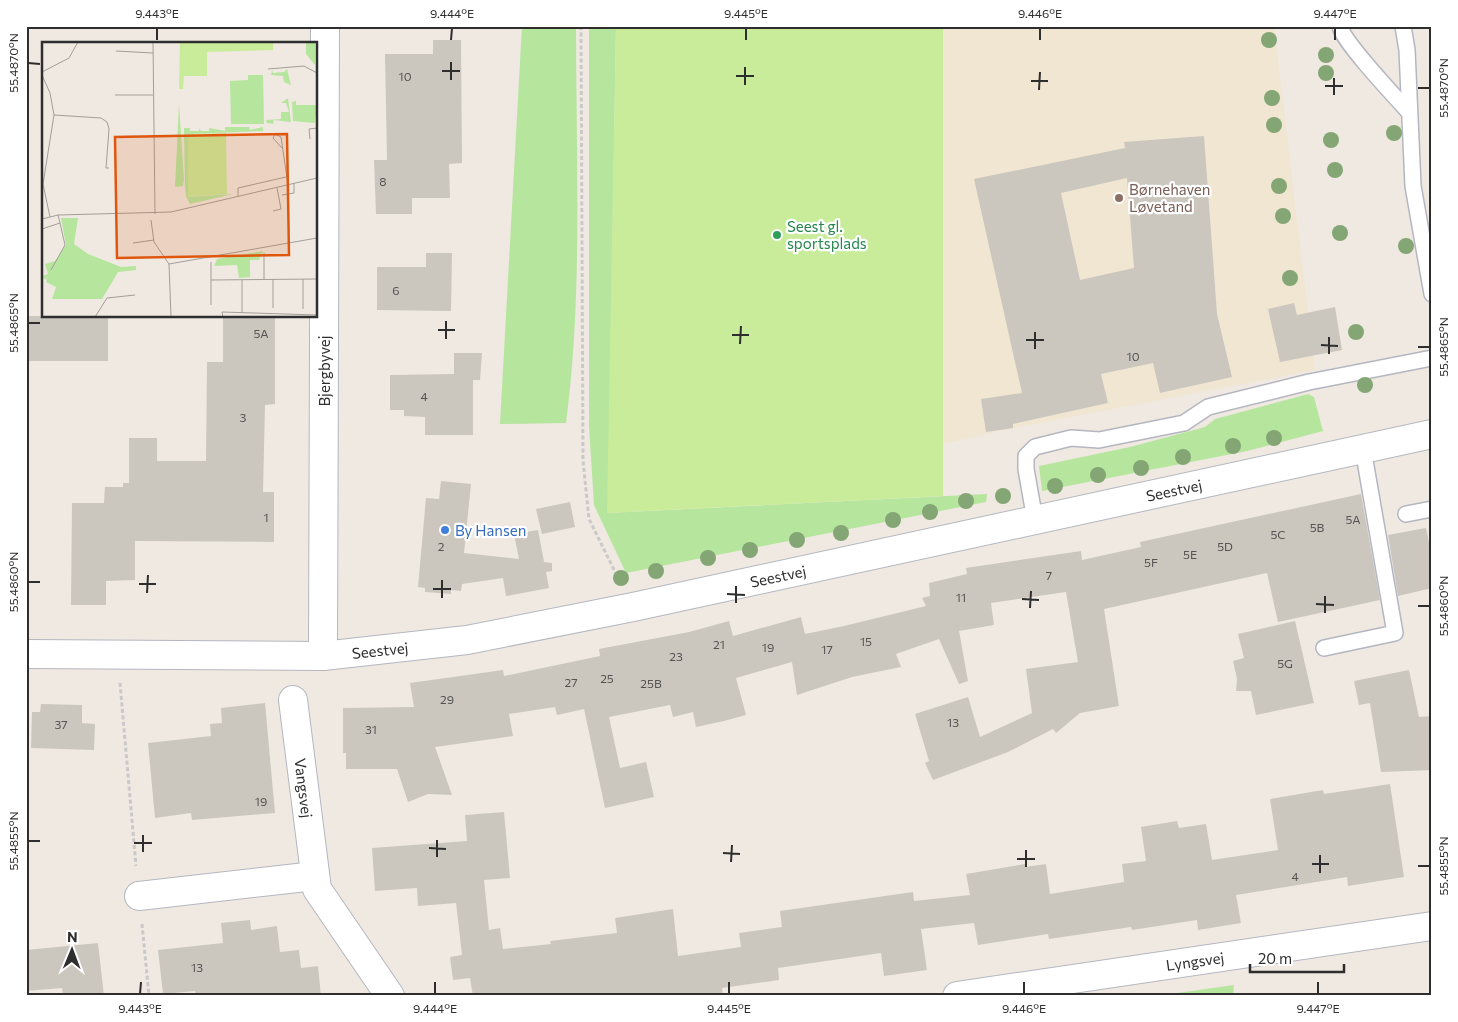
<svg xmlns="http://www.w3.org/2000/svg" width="1458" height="1022" font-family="Commissioner,sans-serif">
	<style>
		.education { fill: #f0e6d1 }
		.green { fill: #b6e59e }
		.pitch { fill: #c9ec9a }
		.building { fill: #cbc7bf; fill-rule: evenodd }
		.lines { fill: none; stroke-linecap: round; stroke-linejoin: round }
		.service-casing { stroke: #b4b7c1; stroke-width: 18 }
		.minor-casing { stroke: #b4b7c1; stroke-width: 30 }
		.path { stroke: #c9c9c9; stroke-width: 3; stroke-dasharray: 4 2.5; stroke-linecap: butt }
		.service { stroke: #fff; stroke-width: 15 }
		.minor { stroke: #fff; stroke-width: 28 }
		.tree { fill: #84a574 }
		.ticks { fill: none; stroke: #2e2e2e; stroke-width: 2 }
		.education-dot { fill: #8d6e63; stroke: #fff; stroke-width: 2 }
		.leisure-dot { fill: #2e9e5b; stroke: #fff; stroke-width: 2 }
		.shop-dot { fill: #3f7fe0; stroke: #fff; stroke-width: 2 }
		.labels { text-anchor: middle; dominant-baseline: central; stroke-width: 4.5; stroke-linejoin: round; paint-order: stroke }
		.number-label { font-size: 12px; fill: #555452 }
		.education-label { font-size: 15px; fill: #785e54; stroke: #fff; text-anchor: start }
		.leisure-label { font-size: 15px; fill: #27864d; stroke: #fff; text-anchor: start }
		.street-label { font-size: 15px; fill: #2e2e2e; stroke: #fff }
		.shop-label { font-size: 15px; fill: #366cbe; stroke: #fff; text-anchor: start }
		.inset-road { fill: none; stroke: #a29e99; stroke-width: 1 }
		.view { fill: #df570e; fill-opacity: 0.15; stroke: #df570e; stroke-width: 2.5 }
		.inset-edge { fill: none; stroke: #2e2e2e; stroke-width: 2.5 }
		.neatline { fill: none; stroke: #2e2e2e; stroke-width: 2 }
		.ticks-label { font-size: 12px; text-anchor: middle; fill: #2e2e2e }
	</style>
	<rect width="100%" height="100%" fill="#efe9e1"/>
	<polygon class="education" points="943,26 1274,26 1315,370 1013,428 942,444"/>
	<g class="green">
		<path d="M522,26H576C576,156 583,295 566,423L500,424Z"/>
		<polygon points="589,26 616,26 608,513 987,494 986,502 626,573 594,505 589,426"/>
		<polygon points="1308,394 1314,397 1323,431 1247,451 1042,491 1039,466 1130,447 1205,427 1215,419"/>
		<polygon points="1234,985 1233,996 1156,996"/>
	</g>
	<polygon class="pitch" points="616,26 943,26 943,496 607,513"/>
	<g class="building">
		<polygon points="433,40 461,40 462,163 449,164 450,198 412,198 412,214 376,214 374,160 387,160 385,54 433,54"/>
		<path d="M1204,136L1217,314L1232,377L1160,393L1153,363L1101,374L1108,403L1013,424V428L986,432L981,399L1022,393L974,179L1125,148L1124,142ZM1127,178L1134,268L1080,280L1061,193Z"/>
		<polygon points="426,253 452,253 451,311 377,310 377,267 426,267"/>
		<polygon points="1294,303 1297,315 1335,307 1342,350 1280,362 1268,309"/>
		<rect x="26" y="316" width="82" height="45"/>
		<polygon points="223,316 275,316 275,404 265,405 263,492 274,492 274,542 135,541 135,580 106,581 106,605 71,605 72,503 104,503 105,487 123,487 123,483 129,483 129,438 157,438 157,461 206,461 207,362 223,362"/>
		<polygon points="454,353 482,353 480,380 473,380 473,435 425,435 425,417 404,416 404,410 390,410 390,375 454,374"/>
		<polygon points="441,481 471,484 464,553 519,559 514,534 538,530 544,562 552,563 552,571 546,572 549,588 506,596 503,578 462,584 461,591 451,590 451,594 425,592 425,588 418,587 426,498 439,499"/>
		<polygon points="1361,494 1380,600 1278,622 1267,573 1104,609 1119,706 1080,713 1056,733 1053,729 1008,752 933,780 925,763 929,761 915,714 968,697 980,737 1032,713 1026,669 1078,662 1066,592 991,603 994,625 959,631 968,681 959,684 939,639 896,654 901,667 852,677 797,695 792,662 736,678 746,715 724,721 696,727 693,712 673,717 670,705 609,717 620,768 646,762 654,797 605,808 584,709 557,715 555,707 509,714 513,736 435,747 452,795 428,794 408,802 397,769 346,769 346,753 343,753 343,708 414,707 410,683 503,670 504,676 600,656 599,649 689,632 729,621 733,636 801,617 805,634 844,626 926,606 922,598 930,596 929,583 967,574 966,568 1081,551 1082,560 1141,547 1140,542"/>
		<polygon points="570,502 575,527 542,534 536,509"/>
		<polygon points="1426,528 1432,557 1432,588 1398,596 1388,535"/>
		<polygon points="1295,621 1314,703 1256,715 1251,691 1236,691 1237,679 1233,661 1244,658 1238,634"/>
		<polygon points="1409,670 1419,717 1432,716 1432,770 1381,772 1370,703 1359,705 1354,681"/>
		<polygon points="265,703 275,813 192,820 191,813 155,818 148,743 211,736 210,724 222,723 221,708"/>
		<polygon points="41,704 82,705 82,723 95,724 94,750 31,748 32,712 40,712"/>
		<polygon points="1390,784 1404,877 1348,886 1347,877 1236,895 1241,923 1198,930 1197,920 1132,930 1131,927 1049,939 1048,934 978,945 974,923 921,929 927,970 884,976 881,953 778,968 779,980 722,988 723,996 473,996 470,978 453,980 450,957 462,955 456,903 418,906 417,888 375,891 372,848 467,841 465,815 504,812 510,878 484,880 489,930 500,928 503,949 551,944 550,941 617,933 615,918 673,909 678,956 741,947 739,933 782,927 780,911 913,892 914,901 970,895 966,874 1025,864 1025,867 1046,864 1050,894 1124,882 1122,864 1146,861 1141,827 1177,821 1179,828 1206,824 1212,860 1278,850 1270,799 1323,790 1324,794"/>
		<polygon points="250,920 251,930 277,926 280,952 299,950 301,968 318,966 321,996 196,996 195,991 163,994 158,950 223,943 221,923"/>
		<polygon points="98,943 104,996 63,996 62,988 26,991 26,950"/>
	</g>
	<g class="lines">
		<defs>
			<g id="service">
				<path d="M1340,26C1339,37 1398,100 1409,112"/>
				<polyline points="1403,26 1407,50 1413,186 1432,294"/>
				<polyline points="1406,514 1432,509"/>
				<polyline points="1035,520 1026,469 1026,456 1035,447 1071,438 1099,440 1184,423 1208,407 1309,382 1432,358"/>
				<polyline points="1324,648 1395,633 1363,449"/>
			</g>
			<g id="minor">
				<polyline points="26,654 323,656 467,640 633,607 1432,434"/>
				<polyline points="323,656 325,26"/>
				<polyline points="293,700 317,889 390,996"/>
				<polyline points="139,896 315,876"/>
				<polyline points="957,996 1432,926"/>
			</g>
		</defs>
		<use href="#service" class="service-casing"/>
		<use href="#minor" class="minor-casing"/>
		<g class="path">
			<polyline points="581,26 583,461 589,519 619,580"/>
			<polyline points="120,683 136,866"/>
			<polyline points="142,924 149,996"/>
		</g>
		<use href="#service" class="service"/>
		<use href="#minor" class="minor"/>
	</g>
	<g class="tree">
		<circle cx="1269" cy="40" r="8"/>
		<circle cx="1326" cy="55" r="8"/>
		<circle cx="1326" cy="73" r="8"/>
		<circle cx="1272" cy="98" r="8"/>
		<circle cx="1274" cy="125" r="8"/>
		<circle cx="1394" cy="133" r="8"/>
		<circle cx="1331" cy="140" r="8"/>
		<circle cx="1335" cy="170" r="8"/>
		<circle cx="1279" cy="186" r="8"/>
		<circle cx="1283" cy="216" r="8"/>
		<circle cx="1340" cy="233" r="8"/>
		<circle cx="1406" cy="246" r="8"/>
		<circle cx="1290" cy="278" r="8"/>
		<circle cx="1356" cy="332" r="8"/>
		<circle cx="1365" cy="385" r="8"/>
		<circle cx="1274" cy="438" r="8"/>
		<circle cx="1233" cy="446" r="8"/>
		<circle cx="1183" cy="457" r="8"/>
		<circle cx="1141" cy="468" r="8"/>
		<circle cx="1098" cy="475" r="8"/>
		<circle cx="1055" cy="486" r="8"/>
		<circle cx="1003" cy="496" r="8"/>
		<circle cx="966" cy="501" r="8"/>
		<circle cx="930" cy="512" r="8"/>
		<circle cx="893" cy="520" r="8"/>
		<circle cx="841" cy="533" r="8"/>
		<circle cx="797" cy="540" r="8"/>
		<circle cx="750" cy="550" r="8"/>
		<circle cx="708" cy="558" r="8"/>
		<circle cx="656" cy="571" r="8"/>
		<circle cx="621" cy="578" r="8"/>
	</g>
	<path class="ticks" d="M157,40V28M451,40L452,28M746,40V28M1040,40V28M1335,40V28M28,63L40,64M442,71H460M736,76H754M451,80V62M1031,81H1048M745,85V67M1325,86H1343M1418,88H1430M1039,90L1040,72M1334,95V78M28,323H40M438,330H455M732,335H749M446,339V321M1026,340H1044M740,344L741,326M1321,345L1338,346M1418,347H1430M1035,349V332M1329,354V337M28,582H40M139,584H156M433,589H451M147,593L148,575M727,594L745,595M442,598V580M1022,599L1039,600M736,603V586M1316,604L1334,605M1418,606H1430M1030,608L1031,591M1325,613V596M28,841H40M134,843H152M429,848L446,849M143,852V835M723,853L740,854M437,857V840M1017,859H1035M731,862L732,845M1312,864H1329M1418,866H1430M1026,867V850M1320,873V855M140,994L141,982M435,994V982M729,994V982M1024,994V982M1318,994V982"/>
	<circle class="education-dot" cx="1119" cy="198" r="5"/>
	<circle class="leisure-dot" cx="777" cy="235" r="5"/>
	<circle class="shop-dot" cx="445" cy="530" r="5"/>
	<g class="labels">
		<g class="number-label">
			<text x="405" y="76">10</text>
			<text x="383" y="181">8</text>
			<text x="396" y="290">6</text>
			<text x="261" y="333">5A</text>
			<text x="1133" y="356">10</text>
			<text x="424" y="396">4</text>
			<text x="243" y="417">3</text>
			<text x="266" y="517">1</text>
			<text x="1353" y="519">5A</text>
			<text x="1317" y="527">5B</text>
			<text x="1278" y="534">5C</text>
			<text x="441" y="546">2</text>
			<text x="1225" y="546">5D</text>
			<text x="1190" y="554">5E</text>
			<text x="1151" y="562">5F</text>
			<text x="1049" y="575">7</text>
			<text x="961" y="597">11</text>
			<text x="866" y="641">15</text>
			<text x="719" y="644">21</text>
			<text x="768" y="647">19</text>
			<text x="827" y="649">17</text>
			<text x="676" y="656">23</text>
			<text x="1285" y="663">5G</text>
			<text x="607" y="678">25</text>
			<text x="571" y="682">27</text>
			<text x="651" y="683">25B</text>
			<text x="447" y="699">29</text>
			<text x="953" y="722">13</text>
			<text x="61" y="724">37</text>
			<text x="371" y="729">31</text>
			<text x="261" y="801">19</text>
			<text x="1295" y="876">4</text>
			<text x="197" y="967">13</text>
		</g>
		<g class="education-label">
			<text x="1129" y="189">Børnehaven<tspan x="1129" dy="17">Løvetand</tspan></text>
		</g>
		<g class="leisure-label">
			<text x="787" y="226">Seest gl.<tspan x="787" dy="17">sportsplads</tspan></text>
		</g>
		<g class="street-label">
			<text transform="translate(324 371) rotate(-90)">Bjergbyvej</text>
			<text transform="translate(1174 490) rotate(-12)">Seestvej</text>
			<text transform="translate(778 576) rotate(-12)">Seestvej</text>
			<text transform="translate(380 650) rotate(-6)">Seestvej</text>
			<text transform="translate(304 788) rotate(83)">Vangsvej</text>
			<text transform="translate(1195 961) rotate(-8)">Lyngsvej</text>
		</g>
		<g class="shop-label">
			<text x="455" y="530">By Hansen</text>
		</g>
	</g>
	<g transform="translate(42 42)">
		<rect width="275" height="275" fill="#efe9e1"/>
		<path d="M264,0H273V23L264,12ZM245,27L249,43L242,40L241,34L229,33L230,28L231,31L242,30ZM206,33H221L222,82H189L188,39L206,38ZM246,56L249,80L232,78L231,82L225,81L224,78L239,77V70H247L244,61H239ZM254,59V63H275L273,81L251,79L250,60ZM137,62L142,138L141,144L133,145ZM183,85H207L208,88L221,85V89L146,92V155L191,152L148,162L144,154L143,145L142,86H148V89H157V86L159,89H167V86L183,89ZM19,176H36L32,202L46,212L79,225L94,224V228L76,230L60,257H10L14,245L4,240L6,234L4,238L0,234L6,232L3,222L13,219L24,203ZM221,209L217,218H208V235L197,236L195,223L172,224L175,217Z" fill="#b6e59e"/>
		<path d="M138,0H231V8L165,10V34H142L141,47H137ZM184,91L185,152L146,155V92Z" fill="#c9ec9a"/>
		<path class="inset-road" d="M111,0L113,172M74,9L111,11M226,27L262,24L275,31M0,30L27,16L36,0M0,33L8,51L12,73L1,142L8,175M73,53H111M12,73L59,76L65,80L67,87L64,126H67M268,97L267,87L275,86M240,106L231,96L233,92L239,95L246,143M240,153L252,151V142M196,155V146L244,135M231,169L239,167L235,146M0,177L16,173L129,170L275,136M109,178L112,200L127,222L129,275M0,187L18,181L16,173M91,201L112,198M222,211V238M169,220V263M127,222L275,196M9,228L23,203L18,181M231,237V266M261,237V267M169,238L275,237M200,238V271M53,275L65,256L93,253M181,275L180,270L275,273"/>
		<path class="view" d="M245,92L247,213L75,216L73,95Z"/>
		<rect width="275" height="275" class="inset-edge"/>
	</g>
	<rect width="1458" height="1022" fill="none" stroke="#ffffff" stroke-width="55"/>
	<g transform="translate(72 950) rotate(1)" stroke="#ffffff" stroke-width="4" paint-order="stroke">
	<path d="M0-4L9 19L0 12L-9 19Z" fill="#2e2e2e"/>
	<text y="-8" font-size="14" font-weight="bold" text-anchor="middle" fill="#2e2e2e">N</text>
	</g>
	<path d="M1250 964v8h94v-8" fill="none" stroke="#2e2e2e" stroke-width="2.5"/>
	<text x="1258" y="964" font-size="15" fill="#2e2e2e" stroke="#ffffff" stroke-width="4" paint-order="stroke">20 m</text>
	<rect x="28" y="28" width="1402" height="966" class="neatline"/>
	<g class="ticks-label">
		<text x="157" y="18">9.443°E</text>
		<text x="452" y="18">9.444°E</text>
		<text x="746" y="18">9.445°E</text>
		<text x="1040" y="18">9.446°E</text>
		<text x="1335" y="18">9.447°E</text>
		<text transform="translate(14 63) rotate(-90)" y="4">55.4870°N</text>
		<text transform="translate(1444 88) rotate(-90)" y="4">55.4870°N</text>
		<text transform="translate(14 323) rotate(-90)" y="4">55.4865°N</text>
		<text transform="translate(1444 347) rotate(-90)" y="4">55.4865°N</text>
		<text transform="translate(14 582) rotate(-90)" y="4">55.4860°N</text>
		<text transform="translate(1444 606) rotate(-90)" y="4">55.4860°N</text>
		<text transform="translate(14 841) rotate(-90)" y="4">55.4855°N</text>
		<text transform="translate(1444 866) rotate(-90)" y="4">55.4855°N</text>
		<text x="140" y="1013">9.443°E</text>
		<text x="435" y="1013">9.444°E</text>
		<text x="729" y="1013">9.445°E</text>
		<text x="1024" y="1013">9.446°E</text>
		<text x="1318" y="1013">9.447°E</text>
	</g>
</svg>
